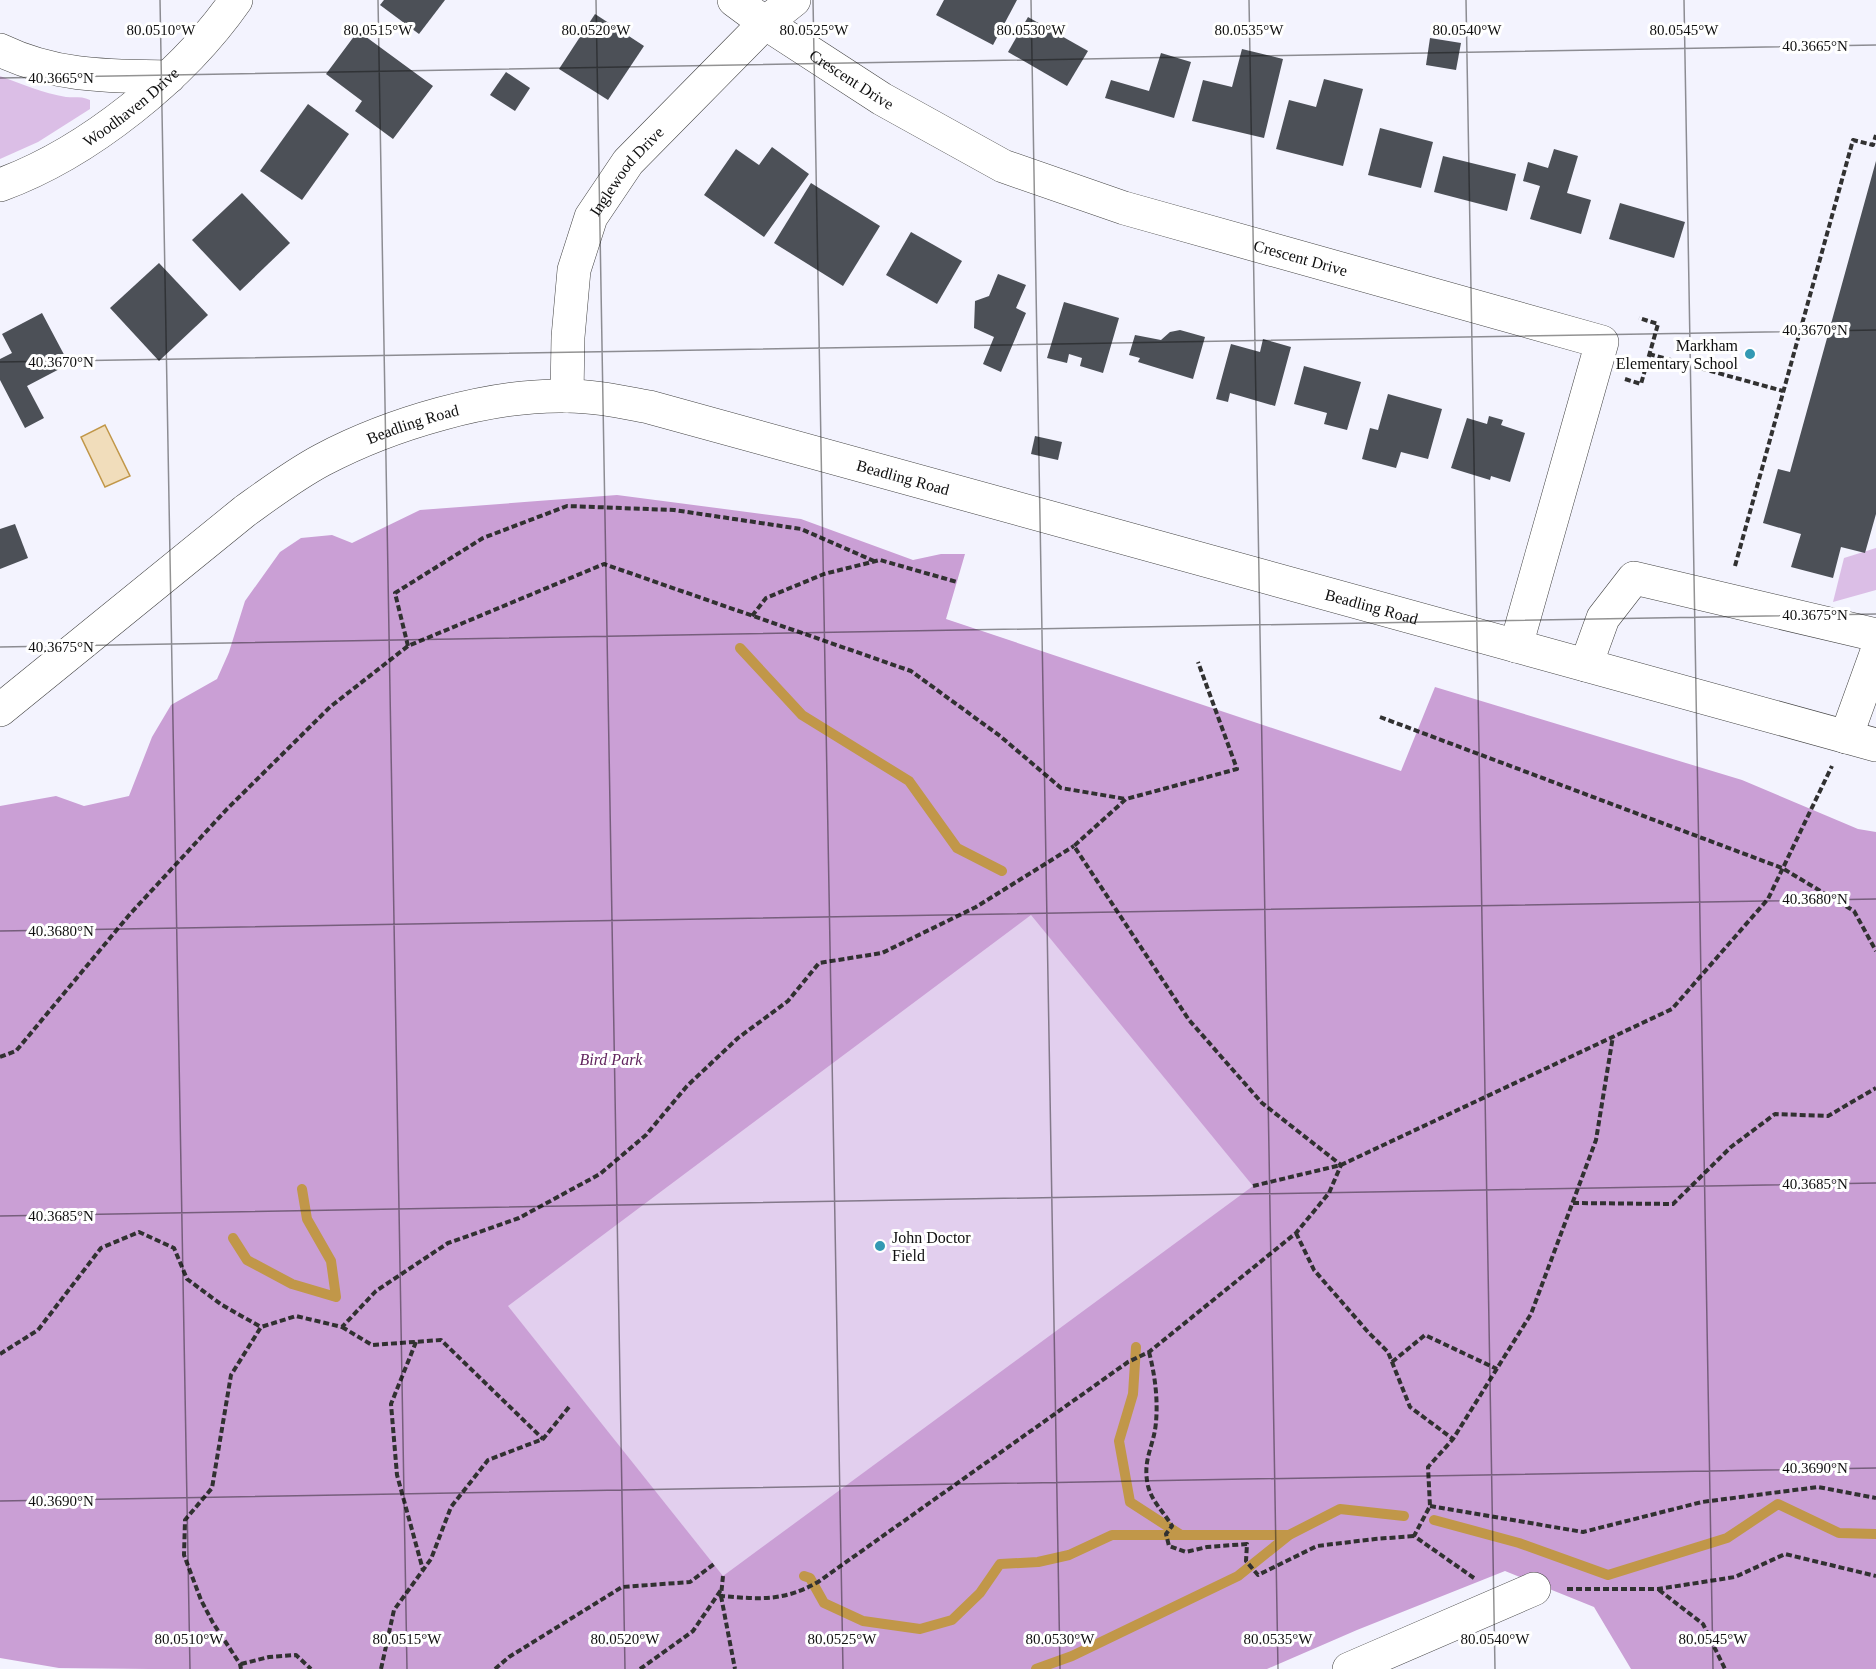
<svg xmlns="http://www.w3.org/2000/svg" width="1876" height="1669" font-family="Georgia,serif">
	<style>
		.green { fill: #dbbee6 }
		.forest { fill: #ca9fd5 }
		.pitch { fill: #e2cfee }
		.water { fill: #f1ddbb; stroke: #c19749; stroke-width: 1.5 }
		.lines { fill: none; stroke-linecap: round; stroke-linejoin: round }
		.stream { stroke: #c19749; stroke-width: 10 }
		.building { fill: #4c5057 }
		.minor-casing { stroke: #424242; stroke-width: 34 }
		.path { stroke: #313131; stroke-width: 4; stroke-dasharray: 6 3; stroke-linecap: butt }
		.minor { stroke: #fff; stroke-width: 33 }
		.ticks { fill: none; stroke: #0f0f0f; stroke-width: 1.5; stroke-opacity: 0.45 }
		.poi-dot { fill: #3399b3; stroke: #fff; stroke-width: 2 }
		.labels { text-anchor: middle; dominant-baseline: central; stroke-width: 6; stroke-linejoin: round; paint-order: stroke }
		.street-label { font-size: 16px; fill: #0f0f0f; stroke: #fff }
		.poi-label { font-size: 16px; fill: #0f0f0f; stroke: #fff; text-anchor: end }
		.park-label { font-size: 16px; font-style: italic; fill: #62255f; stroke: #fff }
		.ticks-label { font-size: 15px; text-anchor: middle; fill: #0f0f0f; stroke: #fff; stroke-width: 6; stroke-linejoin: round; paint-order: stroke }
	</style>
	<rect width="100%" height="100%" fill="#f3f3fe"/>
	<g class="green">
		<path d="M0,76C21,84 43,93 66,97C74,98 82,96 90,100V109L38,142L0,159Z"/>
		<polygon points="1876,548 1876,590 1833,602 1844,558"/>
	</g>
	<polygon class="forest" points="617,495 801,519 913,560 941,554 965,554 946,619 1401,771 1435,687 1742,780 1858,829 1876,832 1876,1669 1631,1669 1594,1607 1505,1571 1357,1630 1267,1669 149,1669 59,1668 0,1658 0,806 56,796 84,806 129,796 152,737 171,705 217,679 229,652 245,601 280,552 301,538 332,535 352,543 420,510"/>
	<polygon class="pitch" points="1031,915 1253,1186 723,1576 508,1306"/>
	<polygon class="water" points="105,425 130,476 105,487 81,437"/>
	<g class="lines">
		<g class="stream">
			<polyline points="740,648 802,715 909,781 957,848 1002,871"/>
			<polyline points="233,1238 247,1260 292,1284 336,1297 331,1261 307,1219 302,1189"/>
			<polyline points="1136,1347 1133,1394 1119,1441 1130,1502 1181,1535"/>
			<polyline points="1434,1520 1519,1543 1608,1575 1727,1538 1778,1504 1839,1533 1876,1534"/>
			<polyline points="804,1576 810,1578 824,1603 863,1621 920,1629 952,1620 980,1593 1000,1564 1038,1562 1069,1555 1112,1535 1289,1535"/>
			<polyline points="1036,1669 1072,1656 1238,1576 1289,1535 1340,1509 1404,1516"/>
		</g>
	</g>
	<g class="building">
		<polygon points="384,0 445,0 419,34 380,5"/>
		<polygon points="944,0 1017,0 993,45 936,15"/>
		<polygon points="595,14 644,46 608,100 559,69"/>
		<polygon points="1028,17 1088,51 1067,86 1008,52"/>
		<polygon points="358,31 433,86 393,139 355,111 362,101 326,74"/>
		<polygon points="1430,38 1461,43 1456,70 1426,65"/>
		<polygon points="1242,49 1283,59 1264,138 1192,121 1203,80 1232,87"/>
		<polygon points="1161,53 1191,62 1174,118 1105,98 1111,80 1149,91"/>
		<polygon points="506,72 530,88 515,111 490,95"/>
		<polygon points="1324,79 1363,89 1343,166 1276,149 1289,100 1316,107"/>
		<polygon points="308,104 349,134 302,200 260,171"/>
		<polygon points="1380,128 1433,142 1421,188 1368,175"/>
		<polygon points="772,147 809,174 764,237 704,195 736,149 759,165"/>
		<polygon points="1554,149 1578,156 1567,193 1591,200 1581,234 1530,219 1540,186 1523,181 1528,162 1548,168"/>
		<polygon points="1443,156 1516,174 1507,211 1434,192"/>
		<polygon points="1876,161 1876,514 1865,553 1841,547 1833,578 1791,567 1801,534 1763,523 1778,469 1790,472"/>
		<polygon points="811,183 880,226 843,286 774,243"/>
		<polygon points="242,193 290,243 240,291 192,240"/>
		<polygon points="1620,203 1685,222 1674,258 1609,239"/>
		<polygon points="911,232 962,261 937,304 886,275"/>
		<polygon points="159,263 208,315 159,361 110,308"/>
		<polygon points="998,274 1026,285 1016,308 1026,313 1001,372 983,364 994,337 974,328 975,301 989,296"/>
		<polygon points="1064,302 1119,318 1103,373 1080,366 1082,358 1069,354 1067,363 1047,358"/>
		<polygon points="42,313 69,364 27,386 44,418 25,428 0,380 0,359 12,353 2,334"/>
		<polygon points="1180,330 1205,337 1193,379 1138,362 1140,358 1129,355 1135,335 1161,340 1170,332"/>
		<polygon points="1263,339 1291,347 1275,406 1230,393 1228,402 1216,399 1231,344 1260,352"/>
		<polygon points="1304,366 1361,382 1347,430 1324,424 1327,413 1294,404"/>
		<polygon points="1388,394 1442,409 1428,459 1401,452 1396,468 1362,459 1370,428 1378,430"/>
		<polygon points="1489,416 1503,420 1501,425 1525,433 1510,482 1491,476 1490,480 1451,468 1467,418 1487,424"/>
		<polygon points="1035,436 1062,442 1058,460 1031,454"/>
		<polygon points="15,524 28,558 0,569 0,529"/>
	</g>
	<g class="lines">
		<defs>
			<g id="minor">
				<path id="s1" d="M734,0L765,23L882,99L1003,166L1124,208L1602,342L1516,646"/>
				<path d="M0,50C56,77 108,76 169,77"/>
				<path id="s2" d="M0,185C88,153 183,76 236,0"/>
				<path id="s3" d="M567,396L568,337L574,270L591,217L628,162L765,23L794,0"/>
				<polyline points="1586,665 1603,618 1634,578 1876,635"/>
				<path id="s4" d="M0,710L245,511C270,493 294,475 322,460C390,424 490,394 567,396C595,396 622,402 649,407L1876,745"/>
				<polyline points="1846,737 1876,654"/>
				<polyline points="1349,1669 1534,1589"/>
			</g>
		</defs>
		<use href="#minor" class="minor-casing"/>
		<g class="path">
			<polyline points="1649,354 1783,391"/>
			<polyline points="1625,379 1641,384 1658,324 1639,318"/>
			<polyline points="1735,566 1853,140 1873,145 1876,135"/>
			<polyline points="752,616 766,598 824,574 880,560 957,582"/>
			<polyline points="408,646 395,593 483,538 567,506 674,510 801,529 874,561"/>
			<polyline points="1380,717 1782,868 1854,911 1876,951"/>
			<polyline points="0,1057 16,1051 130,914 227,809 330,707 408,646 604,564 911,671 1000,736 1061,788 1126,799"/>
			<polyline points="1253,1186 1341,1165 1672,1009 1768,899 1832,766"/>
			<polyline points="1573,1203 1673,1204 1731,1147 1775,1114 1828,1116 1876,1088"/>
			<polyline points="1296,1233 1314,1270 1368,1332 1388,1352 1410,1407 1453,1439"/>
			<polyline points="342,1327 372,1345 441,1340 543,1439"/>
			<polyline points="416,1342 391,1404 397,1475 423,1570"/>
			<path d="M1149,1352C1155,1375 1158,1399 1156,1422C1154,1447 1142,1459 1148,1486C1152,1502 1164,1512 1172,1526L1166,1534L1169,1546L1186,1552L1207,1547L1247,1544L1246,1561L1258,1575L1317,1546L1375,1539L1414,1536"/>
			<polyline points="0,1354 38,1330 101,1248 139,1232 174,1248 187,1279 222,1305 261,1327"/>
			<polyline points="1392,1362 1425,1335 1497,1369"/>
			<polyline points="1430,1506 1583,1532 1702,1502 1818,1487 1876,1498"/>
			<path d="M723,1576L721,1596C759,1599 783,1602 818,1582L1128,1362L1149,1352L1296,1233L1329,1193L1341,1165L1262,1103L1189,1020L1074,846L1126,799L1237,769L1198,662"/>
			<polyline points="1474,1578 1414,1536 1430,1506 1428,1467 1453,1439 1531,1314 1596,1140 1613,1036"/>
			<polyline points="1567,1589 1658,1589 1735,1577 1785,1554 1876,1576"/>
			<polyline points="1659,1590 1703,1624 1725,1669"/>
			<polyline points="721,1596 735,1669"/>
			<polyline points="241,1664 269,1657 296,1655 311,1669"/>
			<polyline points="241,1669 240,1664 213,1623 201,1600 184,1555 185,1520 212,1488 231,1375 261,1327 296,1316 342,1327 376,1291 448,1243 519,1218 600,1174 646,1135 687,1086 738,1038 788,1001 819,963 882,953 976,907 1074,846"/>
			<polyline points="381,1669 394,1610 431,1559 451,1507 488,1460 543,1439 569,1407"/>
			<polyline points="495,1669 509,1657 622,1587 690,1582 714,1564"/>
			<polyline points="640,1669 693,1631 721,1590"/>
		</g>
		<use href="#minor" class="minor"/>
	</g>
	<path class="ticks" d="M160,0L190,1669M378,0L407,1669M596,0L625,1669M813,0L843,1669M1031,0L1060,1669M1249,0L1278,1669M1466,0L1495,1669M1684,0L1713,1669M0,78L1876,45M0,362L1876,330M0,647L1876,614M0,931L1876,899M0,1216L1876,1183M0,1501L1876,1468"/>
	<g class="poi-dot">
		<circle cx="1750" cy="354" r="6"/>
		<circle cx="880" cy="1246" r="6"/>
	</g>
	<g class="labels">
		<g class="street-label">
			<text stroke="none"><textPath href="#s1" startOffset="142">Crescent Drive</textPath></text>
			<text stroke="none"><textPath href="#s2" startOffset="153">Woodhaven Drive</textPath></text>
			<text stroke="none"><textPath href="#s3" startOffset="240">Inglewood Drive</textPath></text>
			<text stroke="none"><textPath href="#s1" startOffset="628">Crescent Drive</textPath></text>
			<text stroke="none"><textPath href="#s4" startOffset="506">Beadling Road</textPath></text>
			<text stroke="none"><textPath href="#s4" startOffset="1010">Beadling Road</textPath></text>
			<text stroke="none"><textPath href="#s4" startOffset="1496">Beadling Road</textPath></text>
		</g>
		<g class="poi-label">
			<text x="1738" y="345">Markham<tspan x="1738" dy="18">Elementary School</tspan></text>
			<text x="892" y="1237" text-anchor="start">John Doctor<tspan x="892" dy="18">Field</tspan></text>
		</g>
		<g class="park-label">
			<text x="611" y="1059">Bird Park</text>
		</g>
	</g>
	<g class="ticks-label">
		<text x="161" y="35">80.0510°W</text>
		<text x="378" y="35">80.0515°W</text>
		<text x="596" y="35">80.0520°W</text>
		<text x="814" y="35">80.0525°W</text>
		<text x="1031" y="35">80.0530°W</text>
		<text x="1249" y="35">80.0535°W</text>
		<text x="1467" y="35">80.0540°W</text>
		<text x="1684" y="35">80.0545°W</text>
		<text x="1815" y="51">40.3665°N</text>
		<text x="61" y="83">40.3665°N</text>
		<text x="1815" y="335">40.3670°N</text>
		<text x="61" y="367">40.3670°N</text>
		<text x="1815" y="620">40.3675°N</text>
		<text x="61" y="652">40.3675°N</text>
		<text x="1815" y="904">40.3680°N</text>
		<text x="61" y="936">40.3680°N</text>
		<text x="1815" y="1189">40.3685°N</text>
		<text x="61" y="1221">40.3685°N</text>
		<text x="1815" y="1473">40.3690°N</text>
		<text x="61" y="1506">40.3690°N</text>
		<text x="189" y="1644">80.0510°W</text>
		<text x="407" y="1644">80.0515°W</text>
		<text x="625" y="1644">80.0520°W</text>
		<text x="842" y="1644">80.0525°W</text>
		<text x="1060" y="1644">80.0530°W</text>
		<text x="1278" y="1644">80.0535°W</text>
		<text x="1495" y="1644">80.0540°W</text>
		<text x="1713" y="1644">80.0545°W</text>
	</g>
</svg>
